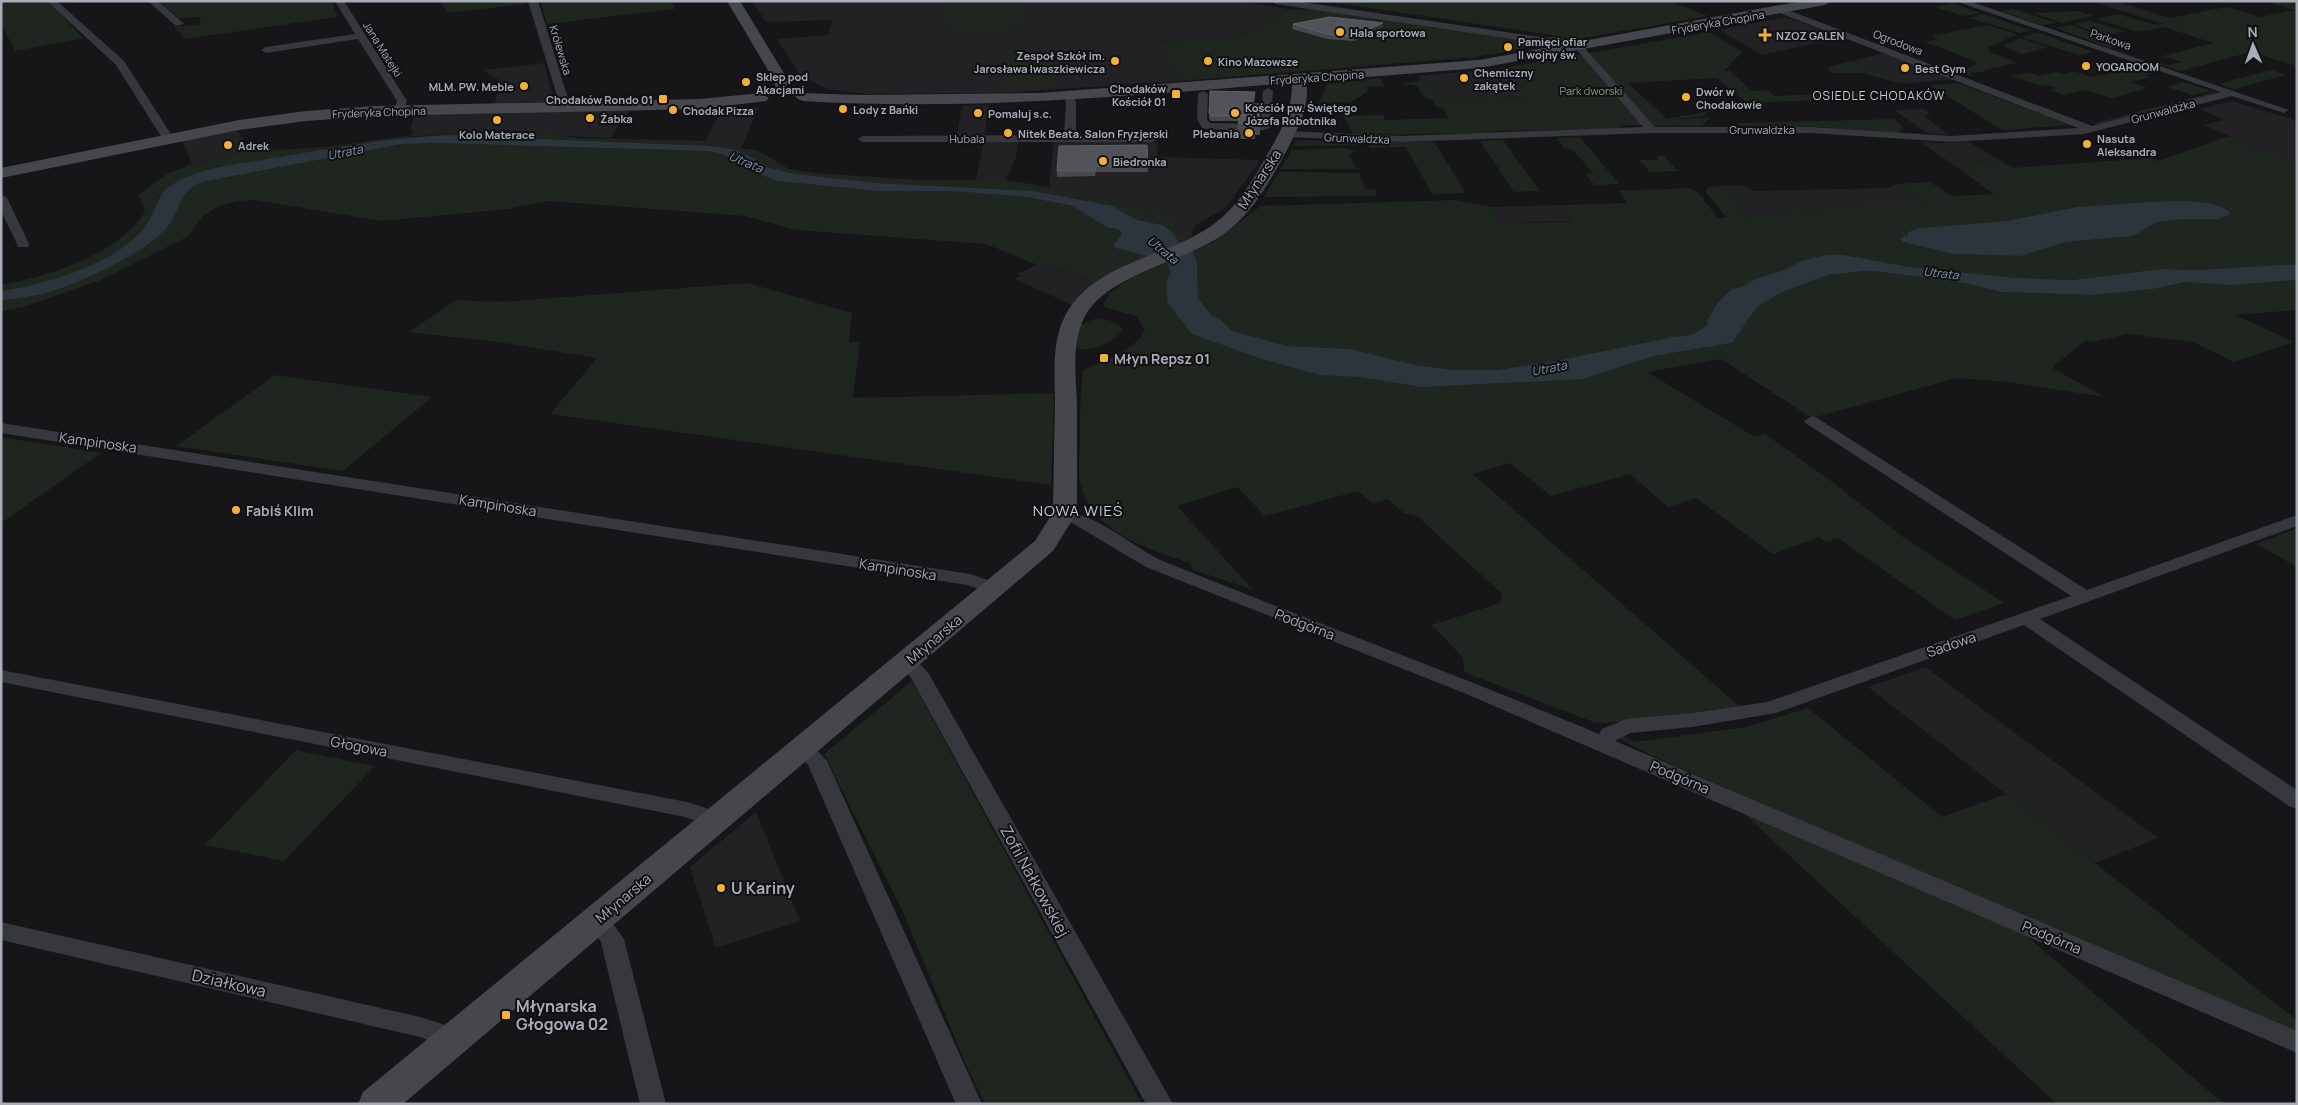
<svg xmlns="http://www.w3.org/2000/svg" width="2298" height="1105" font-family="Manrope,sans-serif">
	<style>
		.built { fill: #222225 }
		.green { fill: #1e261f; fill-rule: evenodd }
		.water { fill: #2c353c }
		.lines { fill: none; stroke-linecap: round; stroke-linejoin: round }
		.street { fill: #37383d; fill-rule: evenodd }
		.secondary { fill: #45474d; fill-rule: evenodd }
		.wall { fill: #47494d }
		.shaded-wall { fill: #2f3033 }
		.building { fill: #525359; stroke: #5f6168 }
		.poi-dot { fill: #f2b134; stroke: #111113; stroke-width: 2 }
		.labels { text-anchor: middle; dominant-baseline: central; stroke-width: 4; stroke-linejoin: round; paint-order: stroke }
		.far-street-label { font-size: 11px; fill: #a8adb8; stroke: #111113 }
		.far-poi-label { font-size: 11px; font-weight: bold; fill: #a8adb8; stroke: #111113; text-anchor: start }
		.far-park-label { font-size: 11px; fill: #7fa381; stroke: #111113 }
		.far-neighbourhood-label { font-size: 12px; letter-spacing: 1px; fill: #c9ccd4; stroke: #111113 }
		.far-water-label { font-size: 12px; font-style: italic; fill: #7f9bb3; stroke: #111113 }
		.street-label { font-size: 14px; fill: #a8adb8; stroke: #111113 }
		.poi-label { font-size: 14px; font-weight: bold; fill: #a8adb8; stroke: #111113; text-anchor: start }
		.neighbourhood-label { font-size: 15px; letter-spacing: 1px; fill: #c9ccd4; stroke: #111113 }
		.near-street-label { font-size: 16px; fill: #a8adb8; stroke: #111113 }
		.near-poi-label { font-size: 16px; font-weight: bold; fill: #a8adb8; stroke: #111113; text-anchor: start }
	</style>
	<rect width="100%" height="100%" fill="#161618"/>
	<g class="built">
		<polygon points="752,1 1238,1 1290,9 1241,36 1155,42 1180,81 1002,93 865,94 827,89 800,74 777,39 828,35 832,20 766,22"/>
		<polygon points="2089,1 2117,1 2179,21 2164,24"/>
		<polygon points="1785,17 1844,37 1762,55 1720,30"/>
		<polygon points="1886,53 1953,79 1902,84 1894,77 1852,61"/>
		<polygon points="544,63 553,98 544,102 495,103 499,80 483,70"/>
		<polygon points="1498,69 1533,98 1449,100 1429,88 1418,76"/>
		<polygon points="2232,101 2297,121 2297,164 2294,165 2204,125 2223,120 2200,109"/>
		<polygon points="989,105 984,137 957,136 962,106"/>
		<polygon points="759,107 741,148 710,144 705,140 724,108"/>
		<polygon points="631,109 610,138 484,132 414,135 411,128 415,114"/>
		<polygon points="1925,109 1930,113 1925,117 1949,135 1927,133 1894,110"/>
		<polygon points="237,130 244,141 240,152 192,164 182,141"/>
		<polygon points="984,141 1018,141 1016,157 1006,180 976,180"/>
		<polygon points="1054,141 1157,142 1157,157 1260,160 1226,208 1177,236 1148,209 1097,199 1076,189 1049,187"/>
		<polygon points="1919,141 1938,143 1976,170 1962,171"/>
		<polygon points="1969,142 1999,160 1975,162 1948,143"/>
		<polygon points="1898,184 1924,203 1812,209 1748,217 1722,186 1747,186 1753,191 1887,188"/>
		<polygon points="1562,205 1571,221 1500,223 1491,207"/>
		<polygon points="1036,265 1045,268 1050,265 1095,283 1072,305 1015,279 1021,276 1017,274"/>
		<polygon points="1926,667 1928,669 2158,838 2095,863 1868,687"/>
		<polygon points="756,812 800,921 716,948 690,867"/>
	</g>
	<g class="green">
		<polygon points="1,1 48,1 83,38 15,51 1,23"/>
		<polygon points="159,1 332,1 337,17 186,39 174,27 201,24 199,17 178,18"/>
		<polygon points="441,1 523,1 524,4 447,13"/>
		<polygon points="540,1 670,1 675,9 547,24"/>
		<path d="M946,1H1025L1024,19C1008,33 957,36 943,21Z"/>
		<polygon points="1323,1 1671,1 1708,16 1578,39"/>
		<polygon points="2265,1 2297,1 2297,66 2251,52 2180,71 2157,63 2169,65 2181,62 2163,56 2213,43 2164,27 2138,32 2096,19 2117,14 2156,25 2178,21 2170,18 2226,7 2261,17 2294,10"/>
		<polygon points="1952,3 1980,13 1964,16 1934,7"/>
		<polygon points="1309,8 1432,26 1430,28 1436,29 1438,27 1542,42 1543,45 1475,57 1180,81 1155,42 1241,36 1290,9 1303,10"/>
		<polygon points="2013,9 2058,23 2041,25 2000,11"/>
		<polygon points="2079,11 2093,16 2062,23 2034,13"/>
		<polygon points="1984,14 2030,30 2021,33 1969,18"/>
		<polygon points="2090,21 2125,31 2103,36 2074,24"/>
		<polygon points="1986,25 2017,34 1988,48 1990,52 2018,63 1984,70 1984,72 1968,73 1976,77 1960,73 1976,64 1975,61 1925,42 1938,39 1932,36"/>
		<polygon points="2070,25 2075,26 2124,45 2110,48 2056,28"/>
		<polygon points="1709,32 1742,52 1724,71 1730,71 1752,91 1767,90 1774,96 1860,93 1865,98 1747,103 1717,78 1628,83 1667,119 1709,111 1704,116 1669,120 1711,117 1701,126 1622,125 1619,129 1492,131 1489,133 1354,135 1343,116 1383,115 1385,120 1449,118 1444,109 1437,107 1431,99 1426,99 1416,85 1401,85 1422,80 1429,88 1449,100 1532,98 1498,69"/>
		<polygon points="2037,32 2093,52 2079,55 2022,37"/>
		<polygon points="2020,38 2049,47 2023,54 2003,46"/>
		<polygon points="1054,55 1055,83 1002,84 1004,56"/>
		<polygon points="1852,61 1894,77 1902,84 1863,73 1831,73 1827,67"/>
		<polygon points="2141,68 2154,73 2145,75 2151,77 2132,82 2148,88 2113,98 2083,90 2063,95 2050,90 2056,88 2047,85 2041,86 2012,76 2028,72 2039,76 2057,72 2063,74 2073,71 2091,77"/>
		<polygon points="2271,70 2286,75 2234,89 2219,84"/>
		<polygon points="1381,78 1385,86 1368,87 1367,92 1351,102 1319,103 1327,84"/>
		<polygon points="2184,82 2211,91 2192,95 2167,87"/>
		<polygon points="1958,83 2070,125 2002,130 1930,85"/>
		<polygon points="2215,92 2216,94 2100,124 2091,124"/>
		<polygon points="1894,119 1904,128 1897,133 1819,127 1739,126 1736,123"/>
		<path d="M531,131L577,138L714,141L711,144L757,150L789,169L814,173L918,180H1006L1049,187L1076,189L1097,199L1148,209L1172,217L1177,236L1194,226L1192,235L1180,244L1163,225L1137,220L1113,206L1034,191L877,183L796,174L762,166L755,159L737,150L712,146L450,135L417,136L347,145L214,169L159,196C155,207 152,219 145,228C116,265 45,284 1,291V285C44,278 124,252 145,211L139,195L167,174L193,164L240,152L323,147L414,135Z"/>
		<path d="M2229,136L2293,164H2297V264L2199,270L2160,269L2072,280L2017,278L1910,267L1844,255L1801,261L1784,270L1755,279L1742,287L1732,289C1714,315 1708,336 1673,337L1555,361L1496,370H1454L1416,365L1351,349L1288,346L1232,331L1221,320L1212,316L1198,298L1197,262L1192,249L1212,243L1261,206L1454,200L1491,207L1500,223L1571,222L1562,205L1627,203L1619,191L1689,188L1697,191L1718,218H1727L1706,192L1708,187L1722,186L1748,217L1812,209L1923,202L1898,184L1930,182L1952,196L1994,194L1962,171L1975,169L1938,143H1948L1975,162L1999,160L2012,168L2151,158L2158,161ZM2149,202L2184,219L2157,222L2133,236L2066,242L2021,256L1954,254L1903,242L1908,232L1919,228L2007,221L2077,207Z"/>
		<polygon points="1580,137 1619,184 1595,185 1585,174 1594,174 1573,150 1564,148 1557,138"/>
		<polygon points="1297,140 1359,142 1359,145 1293,146"/>
		<polygon points="1503,140 1540,191 1514,192 1480,141"/>
		<polygon points="1367,142 1434,142 1466,193 1432,194 1406,147 1370,148"/>
		<path d="M435,143L707,151L725,155L744,168L777,181L878,191H951L1026,197L1073,206L1108,228L1118,229L1122,234L1119,239L1149,257L1095,283L1051,265L1045,268L986,244L796,230L745,216L549,201L508,209L382,221L255,200L236,201L217,207L202,217L187,237L101,280L23,307L1,311V301C15,298 30,297 43,294C74,285 148,251 168,226C182,208 177,193 202,182L402,144Z"/>
		<polygon points="1346,148 1356,152 1349,154 1356,168 1364,169 1281,169 1292,150"/>
		<polygon points="1656,156 1664,156 1678,171 1650,172 1640,160 1658,160"/>
		<polygon points="1279,172 1366,173 1359,174 1366,190 1375,189 1377,196 1264,197"/>
		<path d="M1166,261L1171,271L1166,282L1167,302L1320,375L1583,379L1654,356L1732,343L1757,307L1780,293L1828,275L1866,271L1882,272L1964,283L2001,292L2093,295L2153,289L2186,282L2231,285L2297,280V310L2235,315L2294,342L2234,362L2193,342L2127,334L2092,342L2086,340L2054,366V369L2105,397L2007,382L1957,378L1812,418L1721,359L1647,372L1755,437L1765,434L1831,481L1903,537L2004,603L1955,620L1838,538L1826,542L1819,537L1773,554L1696,498L1668,507L1630,474L1551,496L1510,463L1473,474L1739,706L1637,721L1596,723L1464,672L1463,658L1432,625L1500,603L1502,594L1417,516L1404,513L1388,499L1372,503L1358,491L1265,516L1237,487L1177,506L1252,589L1193,570L1190,563C1150,550 1095,533 1082,489C1077,475 1080,457 1080,443C1080,418 1080,395 1083,371C1104,359 1134,352 1145,330L1136,316L1104,307L1103,304L1109,296L1108,294L1135,275Z"/>
		<polygon points="747,283 852,313 849,342 860,342 853,398 1054,393 1051,485 550,414 597,358 498,342 409,332 456,300 500,302"/>
		<path d="M1094,319L1109,320L1121,327L1122,331C1113,343 1088,355 1074,346L1080,325Z"/>
		<polygon points="275,375 432,397 343,471 176,446"/>
		<polygon points="1,437 101,453 1,523"/>
		<polygon points="2297,528 2297,567 2256,544"/>
		<polygon points="912,681 1142,1104 985,1104 967,1067 903,912 824,754"/>
		<polygon points="1808,708 1942,817 2006,794 2297,1020 2297,1032 1978,898 1646,753 1620,739 1622,735 1634,742 1747,727"/>
		<polygon points="296,750 375,766 284,861 205,845"/>
		<polygon points="1737,807 2024,934 2224,1104 2057,1104"/>
	</g>
	<g class="water">
		<path d="M450,135L712,146L737,150L755,159L762,166L796,174L877,183L1034,191L1113,206L1137,220L1163,225L1173,233L1180,244L1192,249L1197,262L1198,298L1212,316L1221,320L1232,331L1288,346L1351,349L1416,365L1454,370H1497L1555,361L1673,337C1688,336 1697,334 1708,324L1707,321L1718,302L1732,289L1742,287L1755,279L1784,270L1801,261L1825,255H1844L1910,267L2017,278L2072,280L2160,269L2199,270L2297,264V280L2231,285L2186,282L2153,289L2093,295L2001,292L1964,283L1882,272L1866,271L1828,275L1780,293L1757,307L1732,343L1654,356L1583,379L1422,387L1359,377L1320,375L1262,359L1192,334L1167,302L1166,282L1171,272L1166,261L1116,248L1113,246L1122,234L1118,229L1108,228L1073,206L1026,197L951,191H878L777,181L744,168L725,155L707,151L435,143L402,144L202,182C177,193 182,208 168,226C147,253 76,285 43,294C30,297 15,298 1,301V291C45,284 115,265 144,228C158,212 154,194 175,183C202,167 236,165 267,159C328,149 388,137 450,135Z"/>
		<path d="M2149,202C2171,202 2217,197 2231,214L2218,219H2184L2157,222L2133,236L2066,242L2021,256L1953,254L1903,242L1900,238L1907,236L1908,232L1919,228L2007,221L2077,207Z"/>
	</g>
	<g class="lines">
		<g class="street">
			<polygon points="47,1 57,1 124,61 174,139 172,141 164,141 116,65"/>
			<polygon points="148,1 158,1 184,24 176,26"/>
			<polygon points="335,1 344,1 407,101 403,112 399,113 394,110 397,101 358,39 266,53 261,50 266,47 355,34"/>
			<polygon points="528,1 538,1 569,102 566,108 558,108 557,106 559,102"/>
			<polygon points="1271,1 1295,1 1540,37 1568,38 1573,41 1568,44 1540,43 1275,4"/>
			<polygon points="1955,1 1969,1 2289,110 2284,113 2232,96 2084,134 1952,142 1811,133 1652,133 1402,142 1287,137 1281,134 1287,131 1402,136 1643,127 1576,49 1574,47 1579,44 1582,45 1655,127 1811,127 1952,136 2078,128 1777,12 1777,8 1780,7 2092,126 2221,92"/>
			<polygon points="1268,88 1273,91 1270,128 1259,131 1206,129 1202,128 1197,119 1198,94 1203,91 1208,94 1207,119 1210,123 1261,124 1263,91"/>
			<polygon points="1069,93 1073,94 1076,103 1076,135 1152,136 1158,139 1152,142 863,142 857,139 863,136 1064,135 1066,103 1064,96"/>
			<polygon points="1,194 7,198 29,244 28,247 18,247 17,244 1,211"/>
			<path d="M1812,416L1817,418L2087,590L2297,515V526L2040,619L2297,790V809L2289,806L2024,625L1776,713L1692,727L1630,733L1615,741L2297,1031V1053L1464,693L1146,567L1072,523L1056,521L1054,517L1056,513C1088,505 1135,550 1165,562C1309,620 1455,674 1599,734L1602,729L1626,719L1692,713L1767,702L2071,596L1807,424L1804,421Z"/>
			<polygon points="1,423 970,574 1000,584 1003,588 1000,592 994,594 967,585 1,433"/>
			<polygon points="907,655 914,657 929,674 1173,1104 1146,1104 911,678 897,661 900,657"/>
			<polygon points="1,670 687,802 724,814 727,820 724,826 716,828 685,817 1,682"/>
			<polygon points="803,741 810,743 827,761 982,1104 956,1104 808,765 793,748 796,743"/>
			<polygon points="598,911 606,914 624,939 666,1104 640,1104 601,942 586,920 590,914"/>
			<polygon points="1,922 420,1017 464,1031 467,1039 464,1047 455,1050 420,1037 1,940"/>
		</g>
		<g class="secondary">
			<polygon points="727,1 740,1 788,80 786,89 776,89 774,80"/>
			<path d="M1802,1H1831L1825,5L1479,68L1306,82C1311,105 1297,130 1287,150C1270,181 1253,213 1224,234C1186,261 1108,274 1085,316C1071,342 1076,377 1077,405C1077,438 1077,471 1077,504L1074,517L1053,551L403,1104H358L363,1092L1035,541L1050,517L1053,504C1054,471 1054,438 1055,405C1055,376 1051,343 1065,316C1093,262 1166,258 1211,226C1237,208 1252,182 1267,155C1280,133 1292,111 1292,85V83C1129,96 966,111 803,101L798,99L795,96L798,93L864,95L1040,93L1479,60Z"/>
			<polygon points="761,93 769,98 766,101 700,109 375,116 306,121 239,130 1,178 1,168 239,120 306,111 375,106 700,99"/>
		</g>
	</g>
	<g class="wall">
		<polygon points="1293,24 1382,28 1354,41 1327,39 1292,29"/>
		<polygon points="1210,91 1254,104 1260,104 1260,135 1255,135 1255,139 1238,139 1237,132 1238,121 1211,121 1209,118"/>
		<polygon points="1147,145 1148,172 1096,172 1095,176 1057,177 1057,171"/>
	</g>
	<polygon class="shaded-wall" points="1383,23 1382,28 1354,41 1354,37"/>
	<g class="building">
		<polygon points="1330,17 1383,23 1354,37 1327,34 1293,24"/>
		<polygon points="1210,91 1255,92 1253,104 1260,104 1259,115 1211,116 1209,113"/>
		<polygon points="1238,116 1260,117 1260,119 1256,119 1256,123 1239,123"/>
		<polygon points="1147,145 1148,166 1096,166 1095,171 1057,171 1059,146"/>
	</g>
	<g class="poi-dot">
		<circle cx="1340" cy="32" r="5"/>
		<path d="M1762.5 27.5h5v5h5v5h-5v5h-5v-5h-5v-5h5z"/>
		<circle cx="1508" cy="47" r="5"/>
		<circle cx="1115" cy="61" r="5"/>
		<circle cx="1208" cy="61" r="5"/>
		<circle cx="2086" cy="66" r="5"/>
		<circle cx="1905" cy="68" r="5"/>
		<circle cx="1464" cy="78" r="5"/>
		<circle cx="746" cy="82" r="5"/>
		<circle cx="524" cy="86" r="5"/>
		<rect x="1171" y="89" width="10" height="10" rx="2.5"/>
		<circle cx="1686" cy="97" r="5"/>
		<rect x="658" y="94" width="10" height="10" rx="2.5"/>
		<circle cx="843" cy="109" r="5"/>
		<circle cx="673" cy="110" r="5"/>
		<circle cx="978" cy="113" r="5"/>
		<circle cx="1235" cy="113" r="5"/>
		<circle cx="590" cy="118" r="5"/>
		<circle cx="497" cy="120" r="5"/>
		<circle cx="1008" cy="133" r="5"/>
		<circle cx="1249" cy="133" r="5"/>
		<circle cx="2087" cy="144" r="5"/>
		<circle cx="228" cy="145" r="5"/>
		<circle cx="1103" cy="161" r="5"/>
		<rect x="1099" y="353" width="10" height="10" rx="2.5"/>
		<circle cx="236" cy="510" r="5"/>
		<circle cx="721" cy="888" r="5"/>
		<rect x="501" y="1010" width="10" height="10" rx="2.5"/>
	</g>
	<g class="labels">
		<g class="far-street-label">
			<text transform="translate(1718 22) rotate(-10)">Fryderyka Chopina</text>
			<text transform="translate(2111 39) rotate(19)">Parkowa</text>
			<text transform="translate(1898 42) rotate(21)">Ogrodowa</text>
			<text transform="translate(383 49) rotate(58)">Jana Matejki</text>
			<text transform="translate(561 50) rotate(73)">Królewska</text>
			<text transform="translate(1317 77) rotate(-4)">Fryderyka Chopina</text>
			<text transform="translate(2163 111) rotate(-15)">Grunwaldzka</text>
			<text transform="translate(379 112) rotate(-2)">Fryderyka Chopina</text>
			<text x="1762" y="129">Grunwaldzka</text>
			<text x="967" y="138">Hubala</text>
			<text transform="translate(1357 138) rotate(2)">Grunwaldzka</text>
		</g>
		<g class="far-poi-label">
			<text x="1350" y="32">Hala sportowa</text>
			<text x="1776" y="35">NZOZ GALEN</text>
			<text x="1518" y="41">Pamięci ofiar<tspan x="1518" dy="13">II wojny św.</tspan></text>
			<text x="1105" y="55" text-anchor="end">Zespoł Szkół im.<tspan x="1105" dy="13">Jarosława Iwaszkiewicza</tspan></text>
			<text x="1218" y="61">Kino Mazowsze</text>
			<text x="2096" y="66">YOGAROOM</text>
			<text x="1915" y="68">Best Gym</text>
			<text x="1474" y="72">Chemiczny<tspan x="1474" dy="13">zakątek</tspan></text>
			<text x="756" y="76">Sklep pod<tspan x="756" dy="13">Akacjami</tspan></text>
			<text x="514" y="86" text-anchor="end">MLM. PW. Meble</text>
			<text x="1166" y="88" text-anchor="end">Chodaków<tspan x="1166" dy="13">Kościół 01</tspan></text>
			<text x="1696" y="91">Dwór w<tspan x="1696" dy="13">Chodakowie</tspan></text>
			<text x="653" y="99" text-anchor="end">Chodaków Rondo 01</text>
			<text x="1245" y="107">Kościół pw. Świętego<tspan x="1245" dy="13">Józefa Robotnika</tspan></text>
			<text x="853" y="109">Lody z Bańki</text>
			<text x="683" y="110">Chodak Pizza</text>
			<text x="988" y="113">Pomaluj s.c.</text>
			<text x="600" y="118">Żabka</text>
			<text x="1018" y="133">Nitek Beata. Salon Fryzjerski</text>
			<text x="1239" y="133" text-anchor="end">Plebania</text>
			<text x="497" y="134" text-anchor="middle">Kolo Materace</text>
			<text x="2097" y="138">Nasuta<tspan x="2097" dy="13">Aleksandra</tspan></text>
			<text x="238" y="145">Adrek</text>
			<text x="1113" y="161">Biedronka</text>
		</g>
		<g class="far-park-label">
			<text x="1591" y="90">Park dworski</text>
		</g>
		<g class="far-neighbourhood-label">
			<text x="1879" y="95">OSIEDLE CHODAKÓW</text>
		</g>
		<g class="far-water-label">
			<text transform="translate(345 152) rotate(-11)">Utrata</text>
			<text transform="translate(746 162) rotate(23)">Utrata</text>
			<text transform="translate(1163 250) rotate(39)">Utrata</text>
			<text transform="translate(1941 273) rotate(6)">Utrata</text>
			<text transform="translate(1549 368) rotate(-11)">Utrata</text>
		</g>
		<g class="street-label">
			<text transform="translate(1259 179) rotate(-57)">Młynarska</text>
			<text transform="translate(98 442) rotate(8)">Kampinoska</text>
			<text transform="translate(498 505) rotate(9)">Kampinoska</text>
			<text transform="translate(898 569) rotate(9)">Kampinoska</text>
			<text transform="translate(1305 624) rotate(21)">Podgórna</text>
			<text transform="translate(934 639) rotate(-40)">Młynarska</text>
			<text transform="translate(1951 644) rotate(-19)">Sadowa</text>
			<text transform="translate(359 746) rotate(11)">Głogowa</text>
			<text transform="translate(1680 777) rotate(23)">Podgórna</text>
			<text transform="translate(623 898) rotate(-40)">Młynarska</text>
			<text transform="translate(2052 937) rotate(23)">Podgórna</text>
		</g>
		<g class="poi-label">
			<text x="1114" y="358">Młyn Repsz 01</text>
			<text x="246" y="510">Fabiś Klim</text>
		</g>
		<g class="neighbourhood-label">
			<text x="1078" y="510">NOWA WIEŚ</text>
		</g>
		<g class="near-street-label">
			<text transform="translate(1035 881) rotate(61)">Zofii Nałkowskiej</text>
			<text transform="translate(229 983) rotate(13)">Działkowa</text>
		</g>
		<g class="near-poi-label">
			<text x="731" y="888">U Kariny</text>
			<text x="516" y="1006">Młynarska<tspan x="516" dy="18">Głogowa 02</tspan></text>
		</g>
	</g>
	<rect width="2298" height="1105" fill="none" stroke="#a8adb8" stroke-width="5"/>
	<g transform="translate(2253 45) rotate(358)" stroke="#111113" stroke-width="4" paint-order="stroke">
	<path d="M0-4L9 19L0 12L-9 19Z" fill="#a8adb8"/>
	<text y="-8" font-size="14" font-weight="bold" text-anchor="middle" fill="#a8adb8">N</text>
	</g>
</svg>
